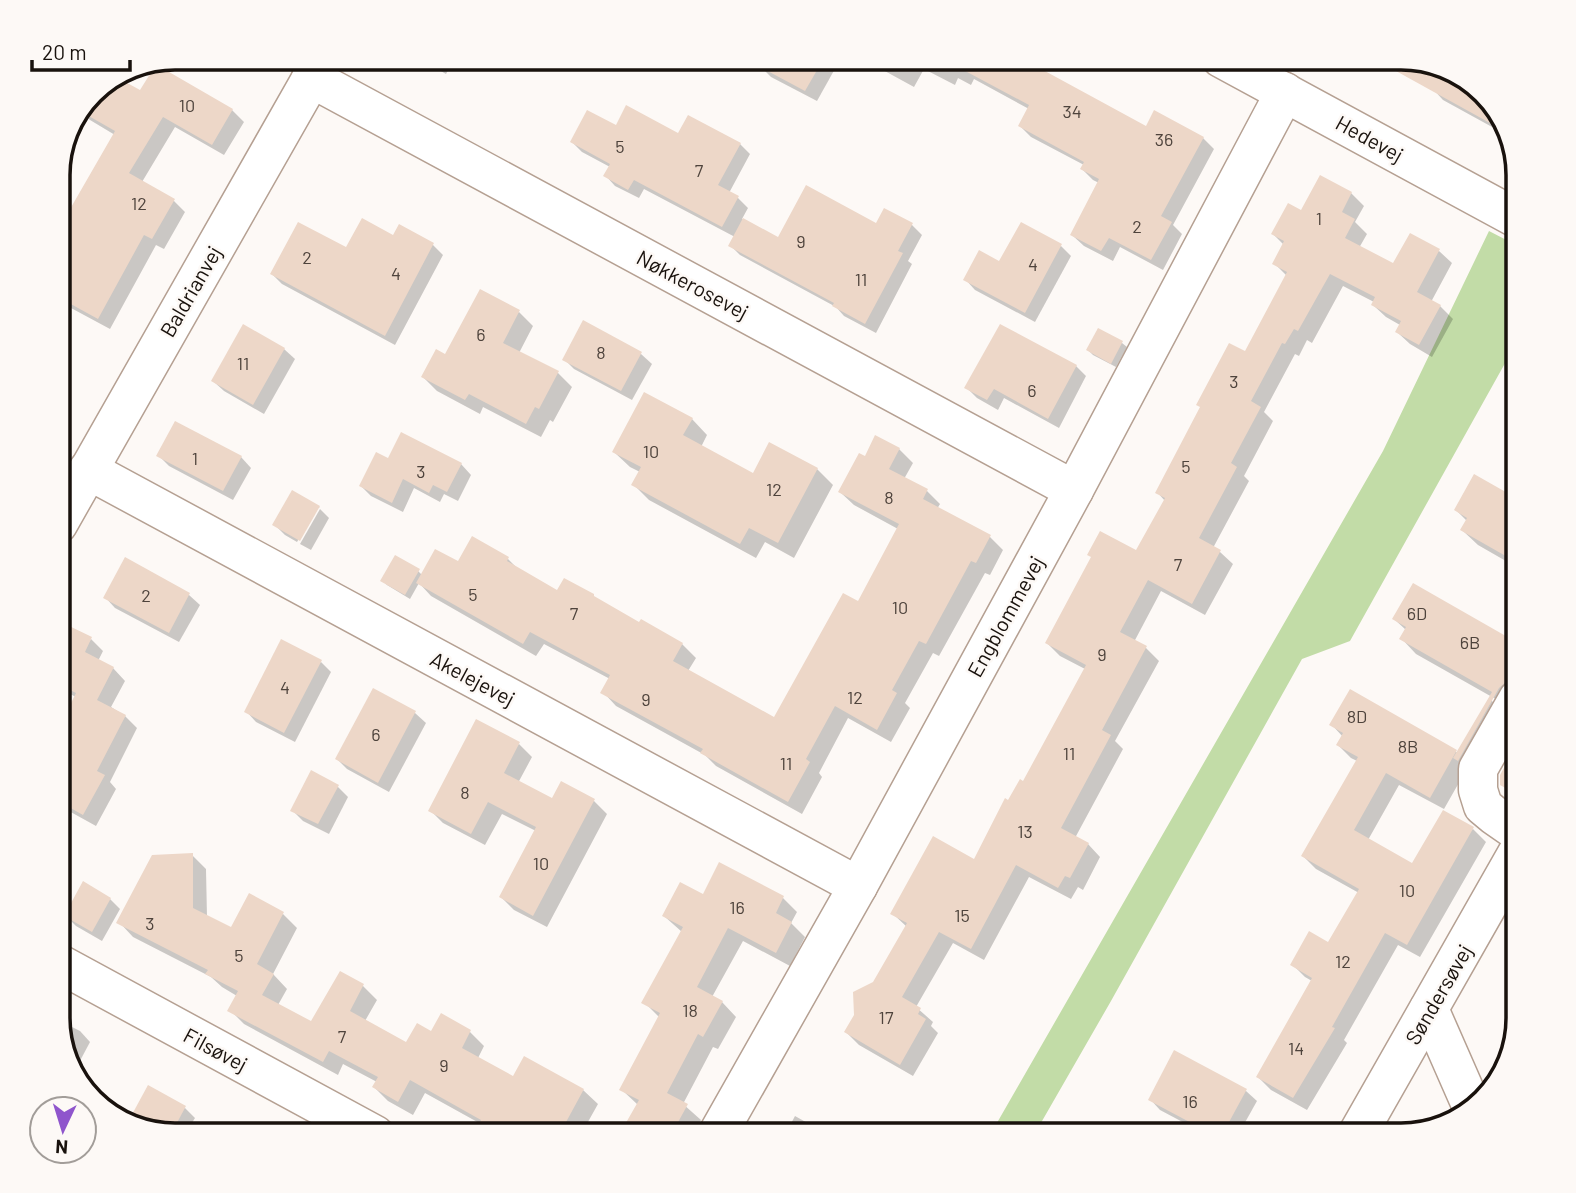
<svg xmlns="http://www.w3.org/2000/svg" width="1576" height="1193" font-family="Barlow,sans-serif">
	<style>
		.green { fill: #c2dca7 }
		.shadow { fill: #0003 }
		.building { fill: #edd7c8 }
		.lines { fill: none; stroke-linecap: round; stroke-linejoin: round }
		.minor-casing { stroke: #b5a092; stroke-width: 41 }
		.minor { stroke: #fff; stroke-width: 38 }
		.labels { text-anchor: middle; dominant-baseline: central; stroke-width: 5; stroke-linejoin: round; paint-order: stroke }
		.number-label { font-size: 18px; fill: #4e433c }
		.street-label { font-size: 21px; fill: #19120d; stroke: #fdf9f6 }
		.rim { fill: none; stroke: #19120d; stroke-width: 3.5 }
	</style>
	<rect width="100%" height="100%" fill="#fdf9f6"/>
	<polygon class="green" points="1489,231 1518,246 1518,340 1350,641 1302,659 1111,1001 1034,1135 990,1135 1383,451"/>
	<g class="shadow">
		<polygon points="418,58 455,58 446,74"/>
		<polygon points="764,58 841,58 817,101 771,77 760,66"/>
		<polygon points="861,58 1051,58 1044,72 1147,128 1203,138 1214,149 1173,225 1182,234 1163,270 1120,247 1113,261 1084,246 1072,235 1099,183 1093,180 1082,169 1084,165 1031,137 1020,126 1029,109 974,79 971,85 958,78 955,85 924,69 914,87"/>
		<polygon points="118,79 141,93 232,110 244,122 224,155 175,127 142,182 174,201 185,212 164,249 156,245 110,329 58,301 58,233 115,135 90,120 80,110 97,87"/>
		<polygon points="1433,89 1506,123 1507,126 1503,133 1443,100"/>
		<polygon points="616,128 740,144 750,154 729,193 738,198 748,208 742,219 778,240 877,226 912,225 922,235 908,261 912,264 876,333 844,316 836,307 740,255 730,245 735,237 644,189 639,198 615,186 606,176 610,167 582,152 572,142"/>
		<polygon points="1351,193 1364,206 1355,222 1367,234 1359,248 1394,266 1439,251 1452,263 1431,302 1440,306 1453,319 1432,357 1410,344 1397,332 1400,325 1386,317 1373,305 1374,302 1343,286 1312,343 1307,340 1299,356 1295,354 1264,412 1273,421 1244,476 1249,481 1213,548 1220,552 1233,564 1205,615 1161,591 1134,642 1146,648 1159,661 1115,741 1123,749 1075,838 1088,844 1100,857 1083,890 1078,887 1071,899 1029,877 984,960 953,943 916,1007 933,1022 931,1026 938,1033 913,1076 859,1045 846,1032 907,927 892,913 974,861 1009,802 1024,783 1085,669 1060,656 1047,643 1137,553 1165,501 1157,492 1245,354 1287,276 1274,263 1284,245 1273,234 1302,213"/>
		<polygon points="400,227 433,245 443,255 395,345 282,284 272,274 346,249 394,238"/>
		<polygon points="1061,246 1071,256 1035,322 975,290 965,279 1000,264"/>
		<polygon points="519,312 533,326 519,353 558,373 572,387 553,422 550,420 541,437 483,407 480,414 437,391 423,377 446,357"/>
		<polygon points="584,323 641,354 652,364 632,400 574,369 564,359"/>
		<polygon points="1099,330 1122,343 1127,347 1116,367 1093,355 1088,350"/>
		<polygon points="284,349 295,359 264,414 224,391 213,381"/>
		<polygon points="1076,366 1086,376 1059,428 1004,398 998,410 977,398 967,388"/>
		<polygon points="692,419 707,435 701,447 754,475 770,444 817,469 833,485 794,558 765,542 756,558 649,500 633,484 640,472 630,467 614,452"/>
		<polygon points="899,449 913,463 904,479 927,491 940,504 937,509 990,537 1003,550 990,575 985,573 939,656 933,653 905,703 910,708 891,742 848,718 819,773 822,777 802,814 716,766 705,755 616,706 603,692 610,679 544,644 536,656 431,596 419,583 410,599 387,585 382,580 418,571 422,575 458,563 508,559 519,570 558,592 599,601 640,624 682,644 696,658 688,671 775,719 859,603 898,529 854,505 840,492 865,458"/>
		<polygon points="159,456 241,457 251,468 233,500 169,466"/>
		<polygon points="388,460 461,464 471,475 458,501 444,494 440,502 414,488 403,512 371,496 361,486"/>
		<polygon points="1475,477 1518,501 1518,568 1478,545 1462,530 1467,521 1456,510"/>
		<polygon points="293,493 320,508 317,508 297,542 285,535 274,524"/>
		<polygon points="320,509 329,518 311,550 300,544"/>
		<polygon points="126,560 189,595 200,605 179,642 115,608 105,597"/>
		<polygon points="1414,585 1518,645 1518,689 1508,706 1416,654 1401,638 1406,630 1394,619"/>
		<polygon points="91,639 103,651 98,661 113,668 125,681 111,707 125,716 137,728 110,782 116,789 96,826 58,805 58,732 76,697 58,688"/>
		<polygon points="321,662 331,672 295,742 256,722 246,711"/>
		<polygon points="374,691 415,713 426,723 389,792 347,769 337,759"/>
		<polygon points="1351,692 1458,753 1490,699 1496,705 1469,765 1444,809 1399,785 1368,840 1413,866 1473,829 1486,842 1420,957 1398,945 1344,1040 1347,1043 1307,1110 1271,1090 1258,1077 1312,981 1305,977 1292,964 1328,944 1359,893 1316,869 1303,856 1357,761 1351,758 1338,745 1343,737 1332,725"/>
		<polygon points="519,744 532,757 518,783 553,800 594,801 607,814 547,927 514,910 501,897 536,831 502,814 485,845 443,823 430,810"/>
		<polygon points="1518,746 1518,798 1512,795 1502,784 1502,775"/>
		<polygon points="337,786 348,797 329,834 303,821 292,810"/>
		<polygon points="192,855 206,869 207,917 232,929 283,914 297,928 273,974 287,989 278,1005 312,1023 341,973 363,986 377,1000 365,1021 407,1044 432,1034 470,1032 484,1046 478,1058 514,1078 525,1058 583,1090 598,1104 584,1129 595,1135 484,1135 478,1129 481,1124 425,1093 413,1115 388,1101 374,1087 377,1082 343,1064 338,1075 244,1024 230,1010 237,996 222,987 211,977 133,937 119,922"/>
		<polygon points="704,896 783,898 797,912 791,923 805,937 790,966 743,941 712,997 722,1002 736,1017 718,1049 713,1047 683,1104 701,1120 692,1135 621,1135 638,1105 621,1089 660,1018 644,1002 682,932 664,916"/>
		<polygon points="110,899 120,909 102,941 76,926 66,916"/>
		<polygon points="58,1020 80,1031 90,1042 73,1074 70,1070"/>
		<polygon points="1175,1053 1246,1091 1257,1101 1238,1135 1207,1135 1160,1110 1150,1099"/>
		<polygon points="185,1108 195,1118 190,1126 208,1135 175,1135 131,1120"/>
		<polygon points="795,1116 820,1130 825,1135 782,1135 785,1130 787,1131"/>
	</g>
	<g class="building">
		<polygon points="743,58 824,58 805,91"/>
		<polygon points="941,58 1021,58 1146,126 1154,110 1204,137 1161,216 1172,222 1151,260 1109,238 1101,251 1070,235 1099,179 1080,169 1084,162 1018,126 1029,105"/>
		<polygon points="1402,58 1473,82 1506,123 1508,133 1396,71"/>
		<polygon points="157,65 233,109 212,145 163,117 129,173 175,199 152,239 144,235 98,319 58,297 58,230 115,131 80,111 97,87 120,79 140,90 155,66"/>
		<polygon points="626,105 678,133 688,115 741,143 718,185 739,196 722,227 634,180 628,190 603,176 610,164 570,142 587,110 616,125"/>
		<polygon points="1320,175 1352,192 1342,212 1355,219 1345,238 1393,263 1410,233 1440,249 1417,292 1441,305 1419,345 1395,332 1401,321 1371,305 1375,297 1330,274 1298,331 1294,329 1285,344 1282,343 1251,401 1261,407 1231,463 1237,467 1199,538 1221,550 1192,604 1148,580 1120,632 1147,646 1102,730 1111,735 1061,828 1089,843 1070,878 1065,876 1058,888 1016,865 971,949 939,932 902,997 921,1008 918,1014 926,1019 900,1065 844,1032 854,1015 853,992 873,982 907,923 890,914 933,836 974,859 1005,798 1008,800 1020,779 1023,781 1086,665 1045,643 1091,557 1087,555 1100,531 1136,550 1165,498 1155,493 1200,407 1196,405 1229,343 1245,351 1287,272 1272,264 1284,241 1271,234 1288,203 1301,210"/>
		<polygon points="806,185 876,223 884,208 913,223 898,251 903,253 865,324 832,306 834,303 728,246 743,218 778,237"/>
		<polygon points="362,218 393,235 399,224 434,243 385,336 270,274 298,222 346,247"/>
		<polygon points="1021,222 1062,244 1025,313 963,280 979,250 999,261"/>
		<polygon points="480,289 520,310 503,343 559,371 539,409 535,407 526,424 469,394 465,400 421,377 436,349 445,354"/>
		<polygon points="583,320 642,352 621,391 562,360"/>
		<polygon points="243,324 285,348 253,405 211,381"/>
		<polygon points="1000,324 1077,365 1048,419 994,389 987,400 964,388"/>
		<polygon points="1098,328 1123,341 1111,364 1086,350"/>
		<polygon points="644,392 693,418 683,435 753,473 769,442 818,468 778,543 749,528 740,544 631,485 641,467 612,452"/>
		<polygon points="175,421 242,456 223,491 156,456"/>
		<polygon points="401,432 462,463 447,492 433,485 429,493 403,479 392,503 359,486 376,452 388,458"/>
		<polygon points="875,435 900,448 889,469 928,489 923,499 991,535 976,563 971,561 926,644 919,641 892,690 897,693 877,730 835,706 806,759 810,762 788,802 700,753 703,749 600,693 610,675 530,632 523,644 416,583 435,549 458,561 472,536 509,557 507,561 557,590 564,578 594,594 594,596 639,622 641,619 683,643 673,661 774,717 843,593 858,601 899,524 838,492 859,453 865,456"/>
		<polygon points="1474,474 1518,499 1518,563 1460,530 1467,518 1454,510"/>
		<polygon points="292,490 320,506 300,541 272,525"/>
		<polygon points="395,555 420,569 405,595 380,581"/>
		<polygon points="125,557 190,593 169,633 103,598"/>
		<polygon points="1413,583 1518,643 1518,677 1508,680 1499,688 1458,761 1453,758 1492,692 1399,639 1406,627 1392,619"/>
		<polygon points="65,624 92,637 85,652 114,667 97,700 126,715 97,771 105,775 83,815 58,801 58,729 76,693 66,688 58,703 58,638"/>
		<polygon points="281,639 322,660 284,733 244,712"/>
		<polygon points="373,688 416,711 378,783 335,759"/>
		<polygon points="1350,689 1457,750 1430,798 1386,773 1354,830 1412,863 1443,810 1474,827 1407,945 1385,933 1332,1027 1335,1028 1293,1098 1256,1077 1312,978 1290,965 1309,931 1328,942 1359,889 1301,856 1358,757 1336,745 1343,733 1329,725"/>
		<polygon points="476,719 520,742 504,773 552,798 561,781 595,799 533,916 499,897 536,827 488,802 471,834 428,811"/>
		<polygon points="1518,743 1518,795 1500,785 1500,775"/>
		<polygon points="311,770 339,785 318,824 290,811"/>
		<polygon points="193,853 193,908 231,927 249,893 284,912 257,964 274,974 262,995 311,1021 340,971 364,984 350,1011 406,1042 417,1023 431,1031 441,1013 471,1030 462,1048 513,1076 524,1056 584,1089 559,1135 473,1135 481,1120 410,1080 398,1102 372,1087 378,1077 329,1051 323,1062 227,1011 238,991 205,974 208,970 116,923 152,855"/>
		<polygon points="719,862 784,896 776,913 792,922 776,953 728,928 697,987 723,1001 703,1037 698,1034 667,1093 688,1104 671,1135 619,1135 639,1100 619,1090 660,1013 641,1003 683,927 662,916 680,882 703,894"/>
		<polygon points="83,881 111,898 92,932 64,916"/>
		<polygon points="1174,1050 1247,1089 1222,1135 1214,1135 1148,1100"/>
		<polygon points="148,1085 186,1106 171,1134 129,1120"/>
	</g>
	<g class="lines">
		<defs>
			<g id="minor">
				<polyline points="1221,58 1518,219"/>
				<polyline points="311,78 1074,490"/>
				<polyline points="88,470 858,886"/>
				<polyline points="58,524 323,58"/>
				<polyline points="1518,699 1478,769 1478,790 1483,806 1495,816 1518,832"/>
				<polyline points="58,963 375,1135"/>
				<polyline points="1429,1009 1472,1107"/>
				<polyline points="717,1135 858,886 1074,490 1285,92"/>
				<polyline points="1357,1135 1518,852"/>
			</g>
		</defs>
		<use href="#minor" class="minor-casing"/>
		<use href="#minor" class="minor"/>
	</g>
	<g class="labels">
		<g class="number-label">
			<text x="187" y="105">10</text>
			<text x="1072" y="111">34</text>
			<text x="1164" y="139">36</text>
			<text x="620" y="146">5</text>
			<text x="699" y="170">7</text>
			<text x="139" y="203">12</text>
			<text x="1319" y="218">1</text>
			<text x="1137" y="226">2</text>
			<text x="801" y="241">9</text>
			<text x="307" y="257">2</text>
			<text x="1033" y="264">4</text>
			<text x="396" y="273">4</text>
			<text x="861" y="279">11</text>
			<text x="481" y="334">6</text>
			<text x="601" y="352">8</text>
			<text x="243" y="363">11</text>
			<text x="1234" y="381">3</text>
			<text x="1032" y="390">6</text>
			<text x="651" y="451">10</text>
			<text x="195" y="458">1</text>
			<text x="1186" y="466">5</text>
			<text x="421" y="471">3</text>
			<text x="774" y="489">12</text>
			<text x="889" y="497">8</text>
			<text x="1178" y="564">7</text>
			<text x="473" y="594">5</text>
			<text x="146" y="595">2</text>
			<text x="900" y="607">10</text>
			<text x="574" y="613">7</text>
			<text x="1417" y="613">6D</text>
			<text x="1470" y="642">6B</text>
			<text x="1102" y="654">9</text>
			<text x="285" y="687">4</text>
			<text x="855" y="697">12</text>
			<text x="646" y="699">9</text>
			<text x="1357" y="716">8D</text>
			<text x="376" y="734">6</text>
			<text x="1408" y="746">8B</text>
			<text x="1069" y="753">11</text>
			<text x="786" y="763">11</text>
			<text x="465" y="792">8</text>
			<text x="1025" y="831">13</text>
			<text x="541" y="863">10</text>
			<text x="1407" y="890">10</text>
			<text x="737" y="907">16</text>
			<text x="962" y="915">15</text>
			<text x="150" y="923">3</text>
			<text x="239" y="955">5</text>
			<text x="1343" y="961">12</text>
			<text x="690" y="1010">18</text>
			<text x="886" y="1017">17</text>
			<text x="342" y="1036">7</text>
			<text x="1296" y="1048">14</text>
			<text x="444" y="1065">9</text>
			<text x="1190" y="1101">16</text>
		</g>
		<g class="street-label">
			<text transform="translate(1370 138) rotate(29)">Hedevej</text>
			<text transform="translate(693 284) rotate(28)">Nøkkerosevej</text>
			<text transform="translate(190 291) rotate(-60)">Baldrianvej</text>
			<text transform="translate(1005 616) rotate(-61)">Engblommevej</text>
			<text transform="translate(473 678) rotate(28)">Akelejevej</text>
			<text transform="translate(1438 994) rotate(-60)">Søndersøvej</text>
			<text transform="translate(216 1049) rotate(28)">Filsøvej</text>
		</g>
	</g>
	<path d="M0 0H1576V1193H0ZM175 70H1401A105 105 0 0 1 1506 175V1018A105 105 0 0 1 1401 1123H175A105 105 0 0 1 70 1018V175A105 105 0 0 1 175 70Z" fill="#fdf9f6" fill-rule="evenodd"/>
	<path class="rim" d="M175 70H1401A105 105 0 0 1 1506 175V1018A105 105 0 0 1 1401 1123H175A105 105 0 0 1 70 1018V175A105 105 0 0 1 175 70Z"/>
	<g transform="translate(63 1130) rotate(184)"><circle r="33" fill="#fdf9f6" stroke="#a29d99" stroke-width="2"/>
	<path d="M0-5L12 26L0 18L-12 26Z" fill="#8f55cc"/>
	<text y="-10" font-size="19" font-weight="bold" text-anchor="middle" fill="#19120d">N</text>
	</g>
	<path d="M32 60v10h98v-10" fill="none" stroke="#19120d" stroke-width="3.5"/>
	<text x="42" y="60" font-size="21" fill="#19120d" stroke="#fdf9f6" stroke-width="5" paint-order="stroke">20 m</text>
</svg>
